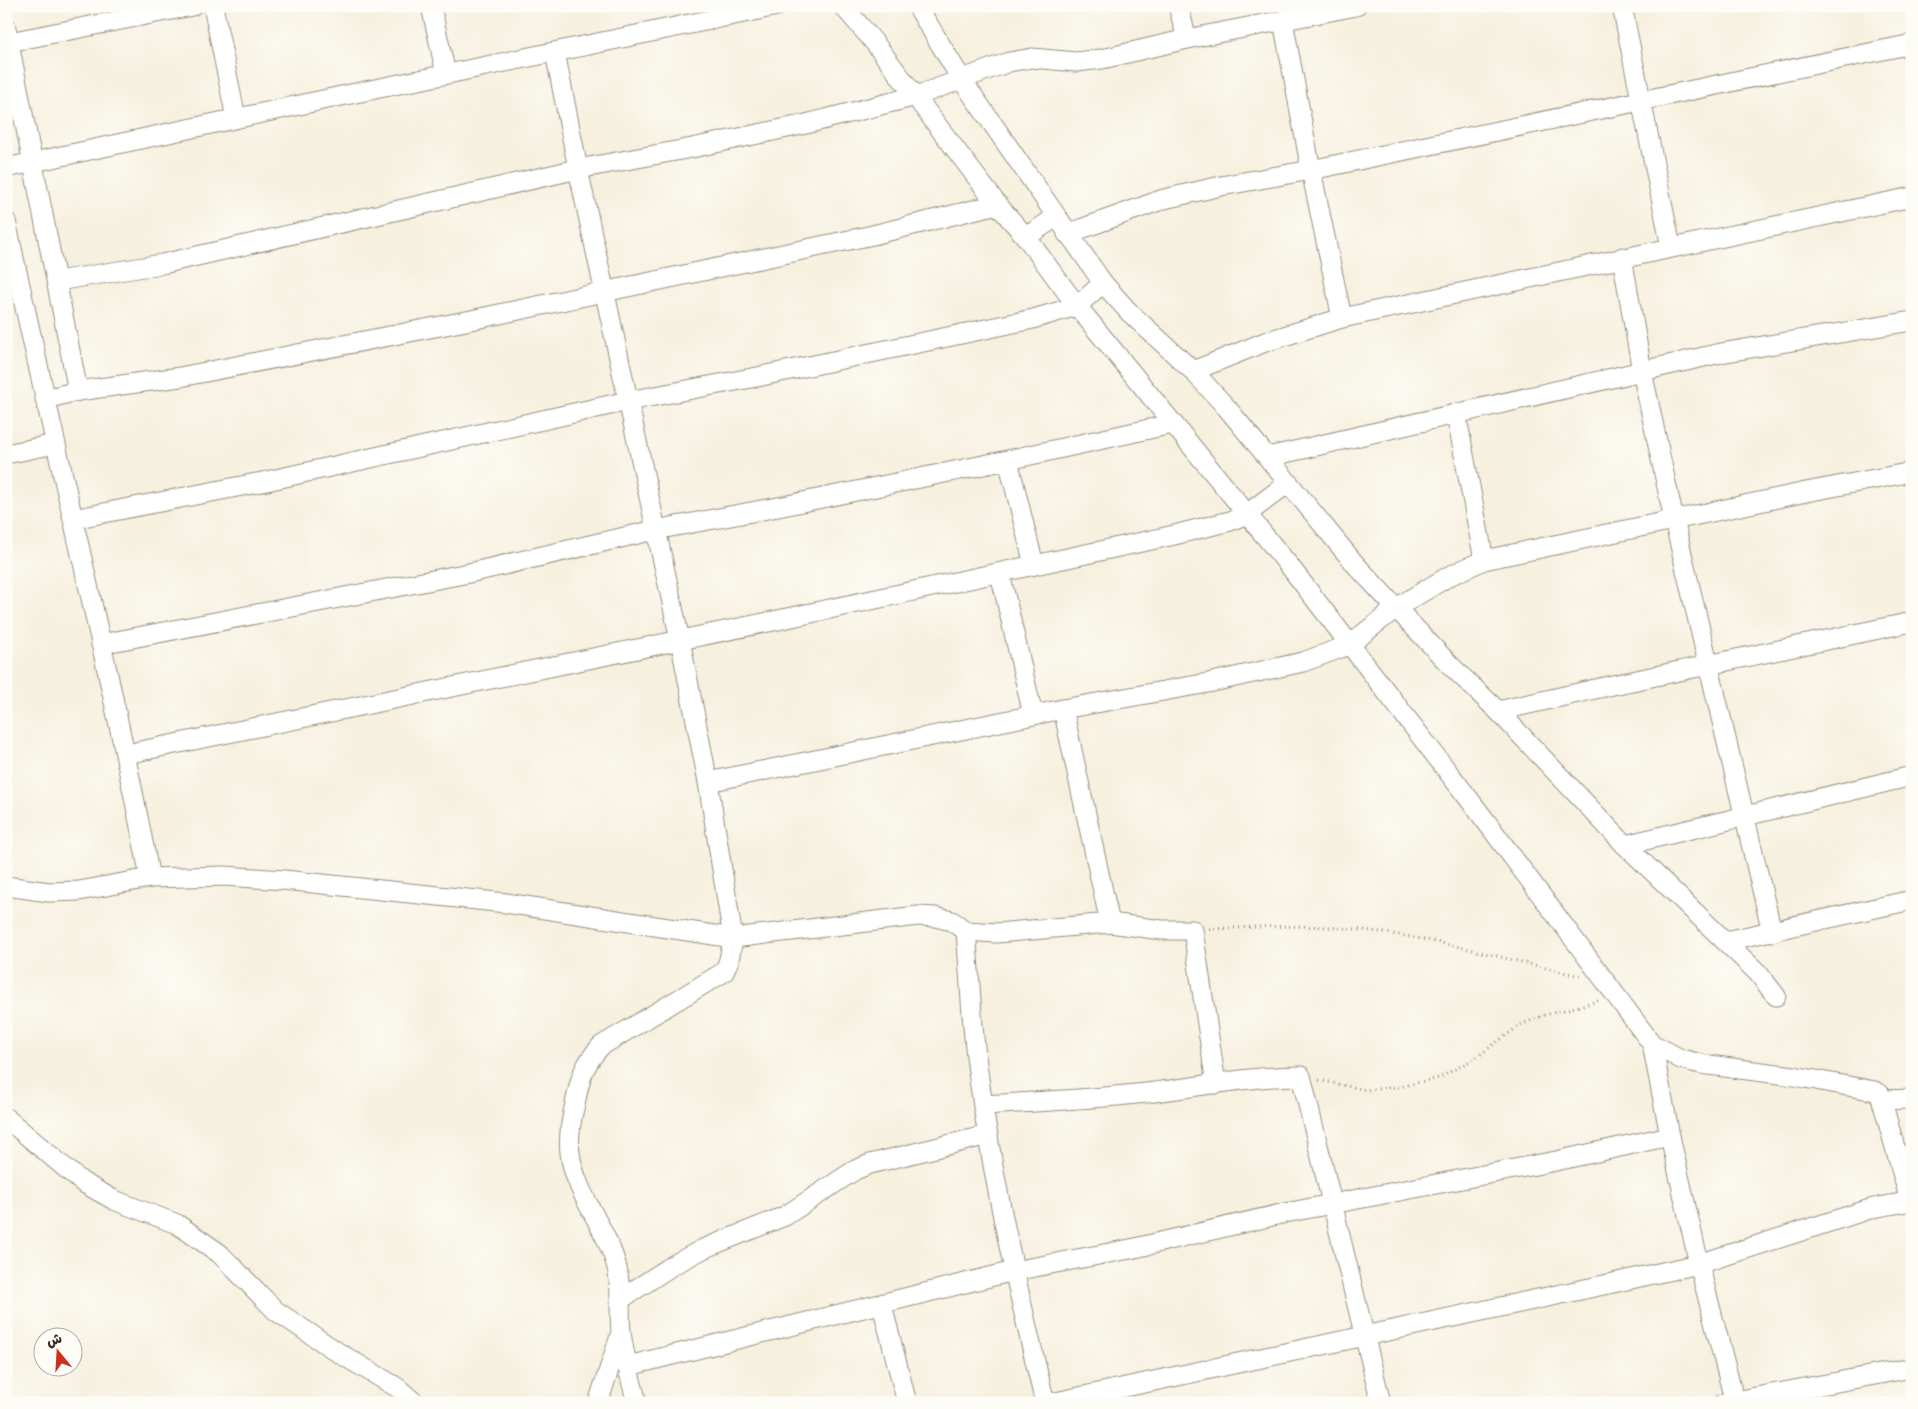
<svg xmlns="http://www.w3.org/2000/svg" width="1918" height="1409" font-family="'Gochi Hand','Playpen Sans Arabic',sans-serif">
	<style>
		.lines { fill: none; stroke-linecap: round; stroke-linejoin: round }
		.minor-casing { stroke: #988d7e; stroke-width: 21 }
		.path { stroke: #988d7e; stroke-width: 3; stroke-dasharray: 1 4; stroke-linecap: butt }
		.minor { stroke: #fff; stroke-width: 19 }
	</style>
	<rect width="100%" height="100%" fill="#fdfcf7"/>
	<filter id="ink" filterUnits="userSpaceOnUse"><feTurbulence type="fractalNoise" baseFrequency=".02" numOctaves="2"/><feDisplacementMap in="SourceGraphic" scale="10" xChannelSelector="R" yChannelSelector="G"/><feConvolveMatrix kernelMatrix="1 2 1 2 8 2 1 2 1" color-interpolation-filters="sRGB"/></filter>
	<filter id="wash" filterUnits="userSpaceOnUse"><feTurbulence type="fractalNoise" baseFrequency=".0096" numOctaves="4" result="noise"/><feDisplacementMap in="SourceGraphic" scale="20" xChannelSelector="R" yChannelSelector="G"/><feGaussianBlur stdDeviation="1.12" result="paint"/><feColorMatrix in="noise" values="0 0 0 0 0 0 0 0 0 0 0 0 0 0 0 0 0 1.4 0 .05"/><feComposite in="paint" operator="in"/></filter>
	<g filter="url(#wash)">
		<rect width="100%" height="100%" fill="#f6f0de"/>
	</g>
	<g filter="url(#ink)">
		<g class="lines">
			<defs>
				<g id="minor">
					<polyline points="213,6 236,118"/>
					<polyline points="431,6 446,74"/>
					<polyline points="843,6 874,42 997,204 1026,237 1077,306 1291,568 1482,816 1652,1044 1670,1136 1699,1264 1735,1403"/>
					<polyline points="917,6 962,80 1103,283 1129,312 1193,371 1227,408 1355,564 1396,608 1450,665 1498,711 1625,845 1758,973 1776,996"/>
					<polyline points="1178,6 1187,39"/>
					<polyline points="1622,6 1671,247"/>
					<polyline points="1283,21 1311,170 1342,318"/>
					<polyline points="6,28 78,391"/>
					<polyline points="9,42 192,6"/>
					<path d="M555,52L578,169L680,640L708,782L733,938L729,960L724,972L601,1046C583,1065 580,1079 575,1104C571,1120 568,1136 570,1153C575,1194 607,1228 617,1268C622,1290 619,1311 621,1332C624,1356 631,1380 637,1403"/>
					<polyline points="6,168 346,95 777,6"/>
					<path d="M6,221C53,440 108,658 150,878"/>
					<polyline points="1067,234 1164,199 1221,186 1311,170 1912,44"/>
					<polyline points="1026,237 1056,217"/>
					<polyline points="1622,257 1642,371 1674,520 1772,932"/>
					<polyline points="57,281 162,264 578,169 692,148 806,124 916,96 1009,62 1032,58 1076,62 1102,59 1187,39 1356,6"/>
					<polyline points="1193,371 1265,342 1342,318 1912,197"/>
					<polyline points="45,399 78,391 180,377 471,320 873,235 997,204"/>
					<polyline points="1456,413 1484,560"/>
					<polyline points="6,454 55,444"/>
					<polyline points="1268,457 1721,353 1912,321"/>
					<polyline points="1008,460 1034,565"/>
					<polyline points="73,519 267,481 628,401 757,377 1033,319 1077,306 1103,283"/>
					<polyline points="1000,573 1033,715"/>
					<polyline points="101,644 469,573 655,530 778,507 1008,460 1172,424"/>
					<polyline points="1063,709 1110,923"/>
					<polyline points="1498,711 1613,685 1912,622"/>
					<polyline points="126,754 783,619 1170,536 1230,521 1247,514 1288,483"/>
					<polyline points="708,782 1063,709 1208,683 1303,662 1349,645 1396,608 1449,576 1484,560 1806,492 1912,472"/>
					<polyline points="1625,845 1912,776"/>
					<polyline points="6,886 49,892 79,891 150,878 224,876 284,880 506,903 733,938 918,916 935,917 952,921 966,931 997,933 1110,923 1162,930 1193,930 1216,1084"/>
					<path d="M966,931C970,975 971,1020 977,1064C992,1178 1018,1291 1045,1403"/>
					<polyline points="1726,941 1912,900"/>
					<polyline points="1652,1044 1681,1059 1701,1064 1794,1076 1875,1091 1880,1094 1910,1201"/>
					<polyline points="1883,1100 1912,1099"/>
					<path d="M983,1105C1037,1102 1092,1099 1146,1093C1198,1087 1249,1076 1301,1076L1381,1403"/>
					<polyline points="6,1118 82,1182 114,1200 177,1224 219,1253 276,1311 339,1353 398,1388 415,1403"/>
					<polyline points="621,1299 673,1265 703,1249 785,1216 855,1170 870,1164 988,1135"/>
					<polyline points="882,1305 907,1403"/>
					<polyline points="628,1366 1014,1271 1135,1248 1285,1213 1556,1161 1670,1136"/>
					<polyline points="598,1403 621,1333"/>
					<polyline points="1051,1403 1613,1283 1699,1264 1873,1208 1912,1201"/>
					<polyline points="1724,1403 1912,1368"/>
				</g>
			</defs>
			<use href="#minor" class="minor-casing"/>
			<g class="path">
				<path d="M1209,929C1257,927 1305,924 1353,929C1430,936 1504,959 1580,976"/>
				<polyline points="1319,1080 1366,1090 1398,1087 1439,1078 1474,1059 1520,1025 1545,1015 1598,1001"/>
			</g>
			<use href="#minor" class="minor"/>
		</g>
	</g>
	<rect width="1918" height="1409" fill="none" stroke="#fdfcf7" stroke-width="25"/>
	<g transform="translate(58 1352) rotate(342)"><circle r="24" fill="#fdfcf7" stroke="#afa8a0"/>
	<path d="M0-4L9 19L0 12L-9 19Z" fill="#c8321e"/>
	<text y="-8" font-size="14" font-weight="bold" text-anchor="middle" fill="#3b2a1e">ش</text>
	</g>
</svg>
